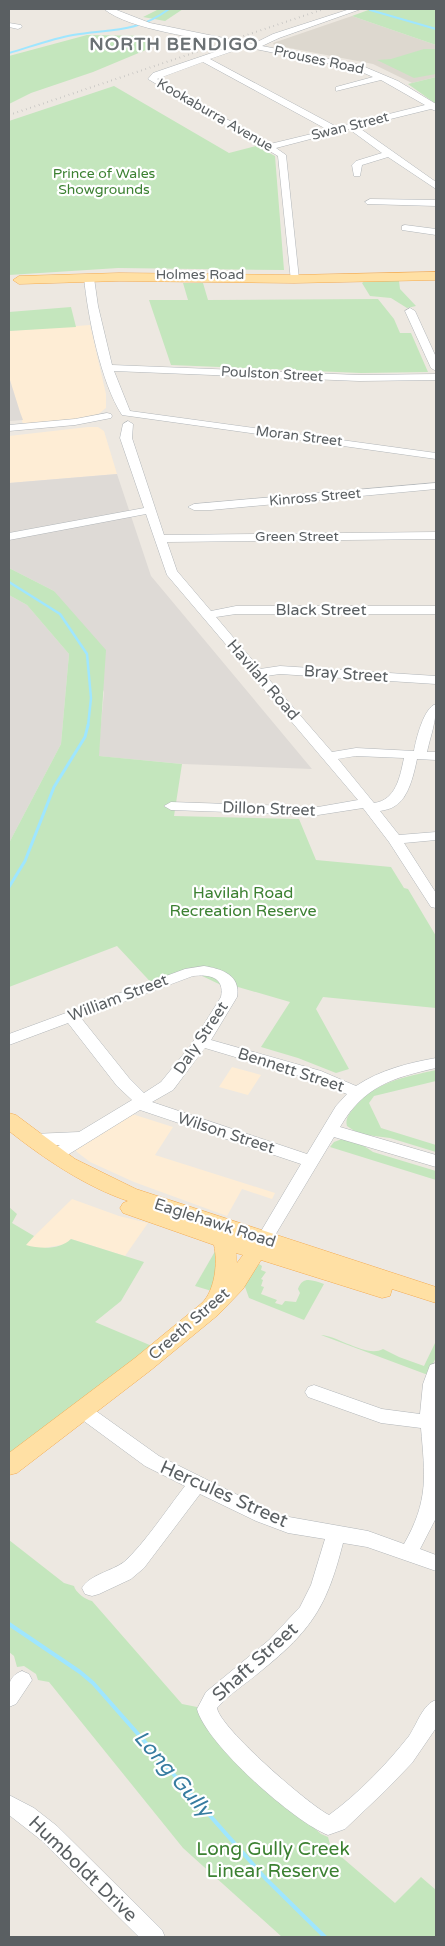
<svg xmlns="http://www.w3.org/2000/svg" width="445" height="1946" font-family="'Varela Round',sans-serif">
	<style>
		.commercial { fill: #feedd5 }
		.industrial { fill: #dedad6 }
		.education { fill: #ddd8cf }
		.green { fill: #c4e6bd }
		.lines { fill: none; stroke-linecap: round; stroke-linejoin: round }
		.stream-far3 { stroke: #9fe6ff; stroke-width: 2 }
		.stream-far2 { stroke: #9fe6ff; stroke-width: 2.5 }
		.stream-far1 { stroke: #9fe6ff; stroke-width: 3 }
		.stream { stroke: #9fe6ff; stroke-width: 4 }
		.minor-casing { stroke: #b2b6b9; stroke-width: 1 }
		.major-casing { stroke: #f4ab53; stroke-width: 1 }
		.minor { fill: #fff; fill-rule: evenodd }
		.major { fill: #ffe0a4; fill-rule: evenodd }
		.rail { stroke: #b1b2b2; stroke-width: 2; stroke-dasharray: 0.5 4; stroke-linecap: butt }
		.labels { text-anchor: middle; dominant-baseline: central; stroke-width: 4.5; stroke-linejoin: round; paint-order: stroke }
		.far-street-label { font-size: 14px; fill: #5a5f62; stroke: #fff }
		.far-park-label { font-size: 14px; fill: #3c8132; stroke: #fff }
		.street-label { font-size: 16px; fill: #5a5f62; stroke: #fff }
		.park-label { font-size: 16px; fill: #3c8132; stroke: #fff }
		.far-district-label { font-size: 18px; font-weight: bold; letter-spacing: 1px; fill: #6b7174; stroke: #fff }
		.near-street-label { font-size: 19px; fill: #5a5f62; stroke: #fff }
		.near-park-label { font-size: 19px; fill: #3c8132; stroke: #fff }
		.near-water-label { font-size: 21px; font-style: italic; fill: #377ca0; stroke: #fff }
	</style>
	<rect width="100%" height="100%" fill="#ede8e1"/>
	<g class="commercial">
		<polygon points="90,325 106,394 106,408 95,417 23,424 9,377 9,331"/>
		<polygon points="88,427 98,427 104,431 117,474 9,483 9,436"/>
		<polygon points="232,1067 261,1075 248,1095 219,1087"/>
		<polygon points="132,1114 173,1127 155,1155 275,1193 272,1199 242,1189 227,1216 134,1182 90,1162 77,1152 76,1150"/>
		<polygon points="72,1199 119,1216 148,1223 125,1256 71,1239 66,1244 39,1249 25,1245"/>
	</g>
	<g class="industrial">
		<polygon points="9,377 20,412 23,420 9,421"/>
		<polygon points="117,474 151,576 312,769 183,764 98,756 104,692 54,591 9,568 9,483"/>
		<polygon points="9,595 27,605 69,654 61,744 9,843"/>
	</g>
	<polygon class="education" points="352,16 436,45 436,77 412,83 373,64 274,45 273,43"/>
	<g class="green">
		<polygon points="156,9 183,9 165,21 143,17 157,10"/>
		<polygon points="371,9 436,9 436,45 352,16"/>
		<polygon points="87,35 149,36 153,47 93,72 31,93 9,104 9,56"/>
		<polygon points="424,49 436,49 436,74 414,78 377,60 391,59"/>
		<polygon points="436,77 436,104 408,84"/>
		<polygon points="114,86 229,153 256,146 275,156 284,270 118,268 9,275 9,121"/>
		<polygon points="365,281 399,281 400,289 416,306 407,308 391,298 370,296 362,283"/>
		<polygon points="183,283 203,283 208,300 378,299 394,319 400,333 411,333 428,372 361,373 171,365 149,300 188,300"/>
		<polygon points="71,307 76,327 9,331 9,312"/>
		<polygon points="9,568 54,591 106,650 99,756 182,764 174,816 299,819 316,860 391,867 404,888 408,889 436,936 436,1008 323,997 316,1009 349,1069 336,1073 298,1058 261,1047 290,1002 238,987 221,985 198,974 191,975 158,990 117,946 9,987 9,843 61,744 69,654 27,605 9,595"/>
		<path d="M436,1070V1081L374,1096L369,1103L381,1128L436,1145V1152L390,1138L359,1134L347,1126C345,1119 349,1114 353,1109C373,1082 405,1077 436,1070Z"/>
		<polygon points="342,1139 361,1144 373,1152 436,1171 436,1180 330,1147 334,1142"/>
		<path d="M9,1207L17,1214L12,1223L34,1236L26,1245C40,1249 60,1250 71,1239L144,1262L121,1301L95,1322L152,1346L44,1434L9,1459Z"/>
		<polygon points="217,1248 215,1292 195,1286"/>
		<path d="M259,1264L262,1266L261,1270L266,1272L261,1279L263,1280L261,1286L264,1287L261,1294L277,1300L275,1303L282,1305L285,1301L296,1302L300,1293L298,1289C303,1275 313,1281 324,1284L304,1320L249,1298L244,1284Z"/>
		<path d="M321,1335C338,1336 367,1358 383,1349L399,1357L424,1366L436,1341V1357L428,1375Z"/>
		<path d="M9,1540L64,1583L74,1586C75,1592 86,1600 92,1601L182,1704L197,1707L199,1715L240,1762L321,1834L328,1837L331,1848L395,1903L421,1877L436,1890V1937H282L183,1848L49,1682L38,1680L36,1674L24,1666L17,1667L14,1656L9,1652Z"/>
	</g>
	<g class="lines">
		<g class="stream-far3">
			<polyline points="370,10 436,29"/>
			<path d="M9,53C30,47 51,39 73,35C110,29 137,33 169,9"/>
		</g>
		<polyline class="stream-far2" points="9,582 60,614 87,654 91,698 88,726"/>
		<polyline class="stream-far1" points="9,887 25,861 54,787 85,737 88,725"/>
		<polyline class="stream" points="9,1624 80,1672 93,1683 265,1878 325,1937"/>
		<defs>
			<g id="minor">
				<path d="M104,9H114L150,23L253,44L273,34L350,9H361L279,38L262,46L360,65L398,81L436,104V111L431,109L358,127L436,182V189L388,157L362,165L360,176H354L352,165L356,161L382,153L349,129L276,148L286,155L299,279L294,282L291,281L278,156L148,79L153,73L235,45C201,38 129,30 104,9ZM245,47L355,69L373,77L336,87V91L381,80L425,105L337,127L210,59ZM203,62L328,130L270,144L157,79Z"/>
				<polygon points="9,23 21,25 22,27 18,29 9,27"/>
				<polygon points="370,199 436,200 436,206 367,204 365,202"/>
				<polygon points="405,225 436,229 436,235 402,230 402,226"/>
				<path d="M89,275L94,278L98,306L112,365L359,375L436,374V380L359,381L114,371L130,411L436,453V459L122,415C101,383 88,317 84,278Z"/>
				<polygon points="410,308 415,311 436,357 436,371 431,368 405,311"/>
				<polygon points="107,413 111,414 112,416 111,418 75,425 9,431 9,425 75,419"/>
				<path d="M128,421L133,424L132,438L164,535L436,532V539L167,542L177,571L211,611L236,606H436V614H236L216,617L260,669L280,666L436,676V684L280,674L266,676L332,752L356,748L414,751C416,739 424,707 436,704C436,723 431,734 427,752H436V760L417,759C414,773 409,798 395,806C391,809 385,810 380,811L399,835L436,832V840L404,843L436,893V908L431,907L389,842L363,808L318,815L171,810L164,806L171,802L318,807L358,800L167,575L146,514L9,540V533L144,508L120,438L123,424ZM356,756L404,758C400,777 396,800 374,803L338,759Z"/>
				<polygon points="436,483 436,489 211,510 194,510 188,507 194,504"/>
				<path d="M204,966C222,969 241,975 237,997L211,1040L321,1071L356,1086C380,1070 408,1063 436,1058V1068C392,1078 364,1086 340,1127L436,1155V1167L334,1137L271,1242L265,1244L259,1242L257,1238L301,1164L140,1110L61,1159L55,1161L49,1159L47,1155L49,1151L60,1145L33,1146L27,1144L25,1140L27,1136L33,1134L79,1132L132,1100L117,1086L68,1023L9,1045V1034L185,969ZM193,976C209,974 225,977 221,997L191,1045L161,1082L144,1093L129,1078L81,1018ZM205,1048L309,1079L347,1094L336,1106L307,1154L152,1102L173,1090Z"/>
				<path d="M436,1363V1518L420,1549L436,1555V1571L367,1547L343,1543C327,1606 312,1630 261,1671C247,1683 229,1694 217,1708C220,1728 309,1805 329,1815C358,1794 387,1764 409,1736C417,1724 423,1704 436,1700V1728L412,1763L386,1790L345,1829L328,1835C294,1822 206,1744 197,1709L206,1692L269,1640L300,1607L311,1585L325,1539L288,1533L256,1521L200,1494L144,1568L131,1579L99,1594L92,1596L85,1594L82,1588C89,1575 112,1571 124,1562C145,1543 167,1509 185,1486L145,1466L77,1416L74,1411L77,1406L83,1404L89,1406L159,1456L270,1511L289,1517L368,1531L404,1544C429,1500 425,1476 421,1428L381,1423L308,1397L305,1392L308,1387L314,1385L382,1409L420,1414L423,1384L430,1365Z"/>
				<path d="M22,1671L29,1674L32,1680L16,1704L9,1707C9,1692 5,1677 22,1671Z"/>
				<polygon points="9,1795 34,1808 57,1826 162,1930 165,1937 139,1937 41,1840 9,1815"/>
			</g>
			<g id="major">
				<polygon points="436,272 436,280 294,283 119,281 19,284 13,280 19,276 119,273 294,275"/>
				<path d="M9,1113L16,1115L75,1159L136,1189L436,1287V1303L392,1289L390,1296L382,1298L261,1260L243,1289L218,1315L151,1370L17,1473L9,1475V1453L135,1358L202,1303C215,1290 218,1263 214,1245L123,1213L120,1208L123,1203L128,1201C86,1187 43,1158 9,1131ZM236,1253L243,1255L237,1263Z"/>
			</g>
		</defs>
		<use href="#minor" class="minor-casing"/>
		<use href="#major" class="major-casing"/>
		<use href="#minor" class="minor"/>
		<use href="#major" class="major"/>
		<polyline class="rail" points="9,115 324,9"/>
	</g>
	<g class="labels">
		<g class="far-street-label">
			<text transform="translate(319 60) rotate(12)">Prouses Road</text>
			<text transform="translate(215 115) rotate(30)">Kookaburra Avenue</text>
			<text transform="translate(350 126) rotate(-14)">Swan Street</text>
			<text x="200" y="274">Holmes Road</text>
			<text transform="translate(272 374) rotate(3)">Poulston Street</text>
			<text transform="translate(299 436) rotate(7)">Moran Street</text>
			<text transform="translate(315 497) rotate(-5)">Kinross Street</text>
			<text x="297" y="536">Green Street</text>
		</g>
		<g class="far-park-label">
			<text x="104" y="173">Prince of Wales<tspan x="104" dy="16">Showgrounds</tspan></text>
		</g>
		<g class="street-label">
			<text x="321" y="610">Black Street</text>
			<text transform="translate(346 674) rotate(4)">Bray Street</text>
			<text transform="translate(263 680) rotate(49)">Havilah Road</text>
			<text transform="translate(269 809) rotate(2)">Dillon Street</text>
			<text transform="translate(118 998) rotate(-21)">William Street</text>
			<text transform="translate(201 1038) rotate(-56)">Daly Street</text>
			<text transform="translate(291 1070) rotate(18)">Bennett Street</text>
			<text transform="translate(226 1133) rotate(18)">Wilson Street</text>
			<text transform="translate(215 1223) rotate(18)">Eaglehawk Road</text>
			<text transform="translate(189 1324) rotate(-41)">Creeth Street</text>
		</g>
		<g class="park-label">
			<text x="243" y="893">Havilah Road<tspan x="243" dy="18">Recreation Reserve</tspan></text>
		</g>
		<g class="far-district-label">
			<text x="174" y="44">NORTH BENDIGO</text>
		</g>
		<g class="near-street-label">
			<text transform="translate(224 1494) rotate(24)">Hercules Street</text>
			<text transform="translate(255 1662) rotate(-42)">Shaft Street</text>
			<text transform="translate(83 1869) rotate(44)">Humboldt Drive</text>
		</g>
		<g class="near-park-label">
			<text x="273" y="1849">Long Gully Creek<tspan x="273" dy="22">Linear Reserve</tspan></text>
		</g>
		<g class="near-water-label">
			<text transform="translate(173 1774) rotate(49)">Long Gully</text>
		</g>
	</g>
	<rect width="445" height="1946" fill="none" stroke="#5a5f62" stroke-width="20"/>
</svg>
